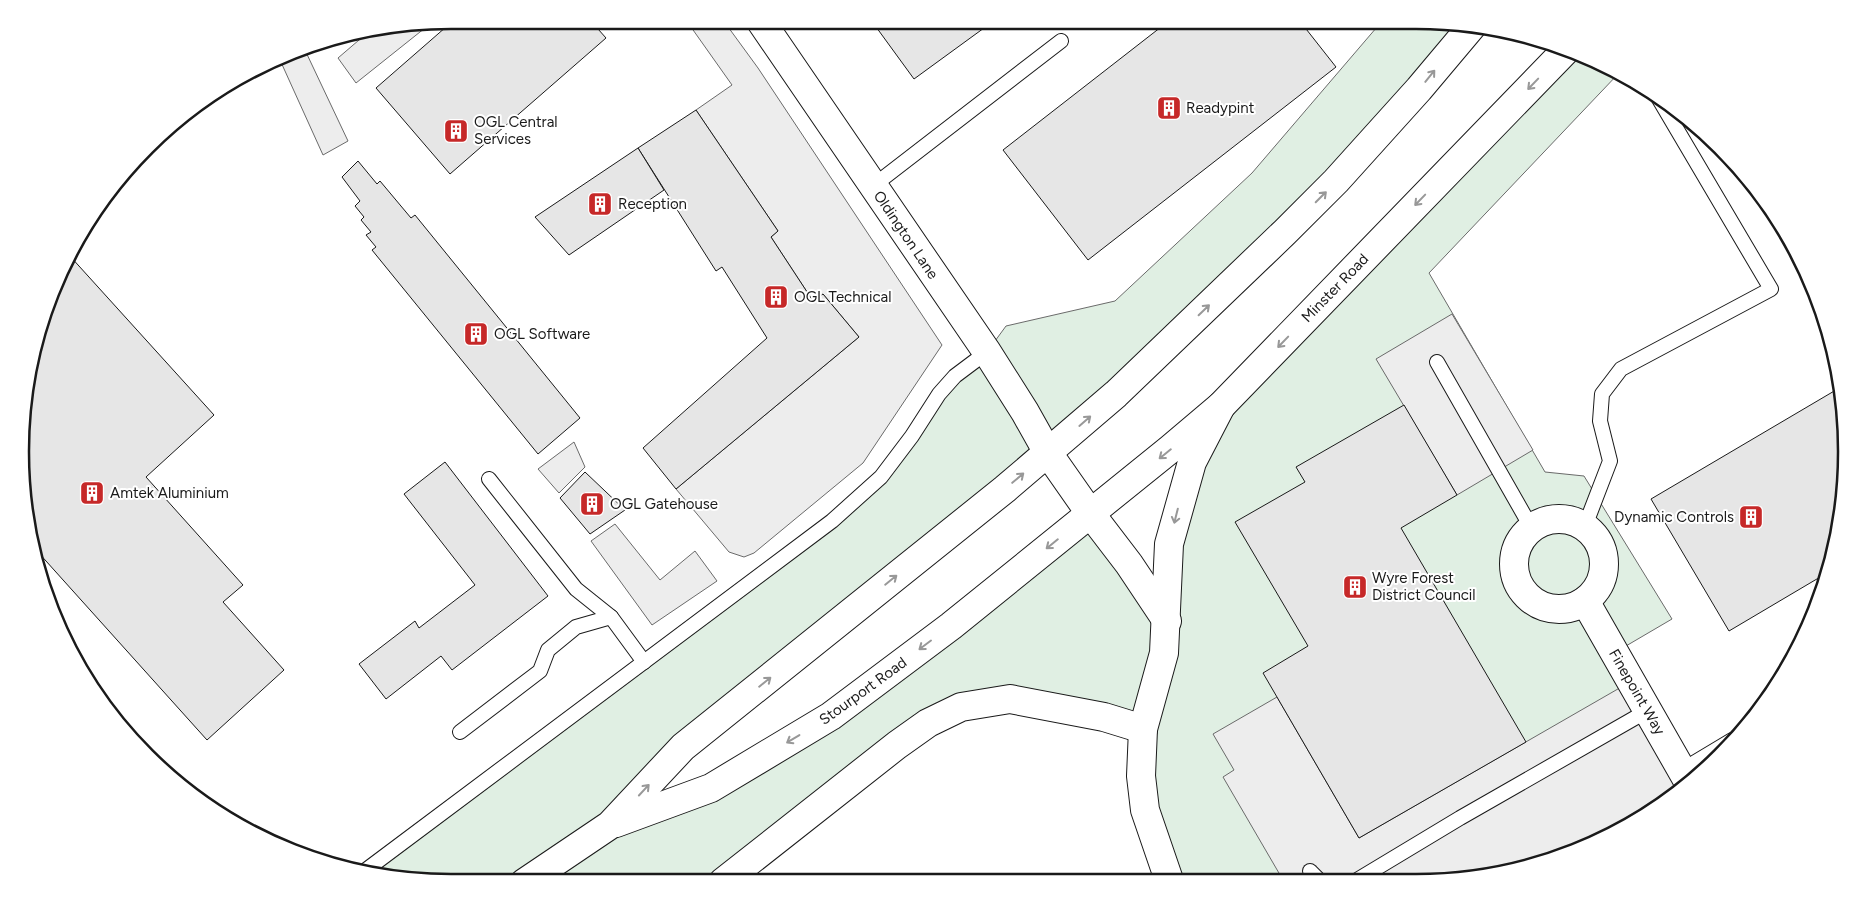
<svg xmlns="http://www.w3.org/2000/svg" width="1867" height="903" font-family="Figtree,sans-serif">
	<style>
		.green { fill: #e0efe3; stroke: #6a6a6a }
		.parking { fill: #ededed; stroke: #6a6a6a }
		.building { fill: #e6e6e6; stroke: #1a1a1a }
		.lines { fill: none; stroke-linecap: round; stroke-linejoin: round }
		.lane-casing { stroke: #1a1a1a; stroke-width: 16 }
		.street-casing { stroke: #1a1a1a; stroke-width: 30 }
		.primary-casing { stroke: #1a1a1a; stroke-width: 30 }
		.lane { stroke: #fff; stroke-width: 14 }
		.street { stroke: #fff; stroke-width: 28 }
		.primary { stroke: #fff; stroke-width: 28 }
		.oneway { stroke: #989898 }
		.labels { text-anchor: middle; dominant-baseline: central; stroke-width: 4; stroke-linejoin: round; paint-order: stroke }
		.poi-label { font-size: 15px; fill: #1a1a1a; stroke: #fff; text-anchor: start }
		.street-label { font-size: 15px; fill: #1a1a1a; stroke: #fff }
		.rim { fill: none; stroke: #1a1a1a; stroke-width: 2.5 }
	</style>
	<rect width="100%" height="100%" fill="#fff"/>
	<polygon class="green" points="1383,20 1416,20 1472,26 1336,181 611,824 711,788 1090,513 1166,620 1169,544 1221,406 1567,49 1581,53 1619,73 1429,273 1545,472 1584,476 1672,619 1614,653 1678,794 1581,850 1472,879 1169,880 1143,729 1104,717 961,707 723,882 451,883 367,875 881,477 939,394 987,352 1006,326 1115,301 1252,173"/>
	<g class="parking">
		<polygon points="686,20 723,20 758,68 942,345 863,463 754,553 744,557 729,552 676,489 859,337 823,294 813,301 771,237 778,231 696,110 732,85"/>
		<polygon points="430,24 356,83 338,58 366,34"/>
		<polygon points="304,48 348,141 323,155 280,60"/>
		<polygon points="1452,314 1533,450 1457,495 1376,359"/>
		<polygon points="574,442 585,467 559,493 538,469"/>
		<polygon points="615,524 660,580 695,551 717,581 652,625 591,541"/>
		<polygon points="1630,682 1689,783 1678,794 1581,850 1472,879 1283,880 1223,777 1234,770 1213,734 1277,697 1359,838"/>
	</g>
	<g class="building">
		<polygon points="454,20 590,20 606,38 450,174 376,88"/>
		<polygon points="871,20 995,20 914,79"/>
		<polygon points="1170,20 1299,20 1336,67 1088,260 1003,150"/>
		<polygon points="696,110 778,231 771,237 813,301 823,294 859,337 676,489 643,448 767,338 722,267 716,271 638,148"/>
		<polygon points="638,148 664,190 569,255 535,217"/>
		<polygon points="358,161 377,184 380,181 411,218 415,215 580,418 538,454 372,250 376,247 366,235 371,232 361,220 364,217 355,206 360,201 342,177"/>
		<polygon points="69,255 214,415 146,477 243,585 223,602 284,670 207,740 37,551 24,508 28,367 53,286"/>
		<polygon points="1841,387 1847,452 1839,536 1827,573 1729,631 1651,499"/>
		<polygon points="1404,405 1457,495 1401,528 1526,742 1359,838 1263,673 1308,646 1235,522 1305,482 1296,467"/>
		<polygon points="445,462 548,596 452,670 441,656 386,699 359,664 415,621 419,628 475,585 404,494"/>
		<polygon points="585,472 625,510 590,534 560,498"/>
	</g>
	<g class="lines">
		<defs>
			<g id="lane">
				<polyline points="873,186 1061,41"/>
				<polyline points="1437,362 1531,527"/>
				<polyline points="489,479 576,589 611,617 644,662"/>
				<polyline points="1585,526 1610,461 1600,421 1602,394 1621,369 1771,289 1656,94"/>
				<polyline points="460,732 540,671 548,650 576,627 611,617"/>
				<polyline points="1682,770 1732,740"/>
				<polyline points="1310,871 1319,880"/>
				<polyline points="362,873 832,521 881,477 912,436 939,394 955,376 987,352"/>
				<polyline points="1357,880 1460,818 1647,711"/>
			</g>
			<g id="street">
				<polyline points="760,20 987,352 1025,412 1048,453 1090,513 1129,564 1167,621"/>
				<circle cx="1559" cy="564" r="45"/>
				<polyline points="1585,601 1689,783"/>
				<polyline points="1169,880 1145,810 1141,776 1143,729 1164,653 1169,544 1192,462 1221,406"/>
				<polyline points="723,882 897,745 928,723 961,707 1010,699 1104,717 1143,729"/>
			</g>
			<g id="primary">
				<polyline points="616,823 711,788 831,716 951,626 1169,450 1221,406 1567,49"/>
				<polyline points="524,883 610,825 683,747 1005,489 1116,394 1285,232 1336,181 1419,89 1472,26"/>
			</g>
		</defs>
		<use href="#lane" class="lane-casing"/>
		<use href="#street" class="street-casing"/>
		<use href="#primary" class="primary-casing"/>
		<use href="#lane" class="lane"/>
		<use href="#street" class="street"/>
		<use href="#primary" class="primary"/>
	</g>
	<defs><path id="oneway-shaft" d="M-6 0H5M1.5-3L5.5 0L1.5 3" fill="none" stroke-width="1.6" stroke-linecap="round" stroke-linejoin="round" transform="scale(1.25)"/></defs>
	<g class="oneway">
		<use href="#oneway-shaft" transform="translate(1430 76) rotate(-51)"/>
		<use href="#oneway-shaft" transform="translate(1533 84) rotate(134)"/>
		<use href="#oneway-shaft" transform="translate(1321 197) rotate(-45)"/>
		<use href="#oneway-shaft" transform="translate(1420 200) rotate(134)"/>
		<use href="#oneway-shaft" transform="translate(1204 310) rotate(-44)"/>
		<use href="#oneway-shaft" transform="translate(1283 342) rotate(134)"/>
		<use href="#oneway-shaft" transform="translate(1085 421) rotate(-41)"/>
		<use href="#oneway-shaft" transform="translate(1165 454) rotate(141)"/>
		<use href="#oneway-shaft" transform="translate(1018 478) rotate(-40)"/>
		<use href="#oneway-shaft" transform="translate(1176 516) rotate(104)"/>
		<use href="#oneway-shaft" transform="translate(1052 544) rotate(141)"/>
		<use href="#oneway-shaft" transform="translate(891 580) rotate(-39)"/>
		<use href="#oneway-shaft" transform="translate(925 645) rotate(143)"/>
		<use href="#oneway-shaft" transform="translate(765 682) rotate(-39)"/>
		<use href="#oneway-shaft" transform="translate(793 739) rotate(149)"/>
		<use href="#oneway-shaft" transform="translate(644 790) rotate(-47)"/>
	</g>
	<defs>
		<symbol id="building-square" viewBox="-11 -11 22 22"><rect x="-9" y="-9" width="18" height="18" rx="4" fill="#c62828" stroke="#fff"/><path d="M-4-6H4V6H1V3H-1V6H-4ZM-2.5-4.3h1.7v1.8h-1.7ZM.8-4.3h1.7v1.8H.8ZM-2.5-1h1.7V.8h-1.7ZM.8-1h1.7V.8H.8Z" fill="#fff"/></symbol>
	</defs>
	<g fill-rule="evenodd">
		<use href="#building-square" x="1155" y="94" width="28" height="28"/>
		<use href="#building-square" x="442" y="117" width="28" height="28"/>
		<use href="#building-square" x="586" y="190" width="28" height="28"/>
		<use href="#building-square" x="762" y="283" width="28" height="28"/>
		<use href="#building-square" x="462" y="320" width="28" height="28"/>
		<use href="#building-square" x="78" y="479" width="28" height="28"/>
		<use href="#building-square" x="578" y="490" width="28" height="28"/>
		<use href="#building-square" x="1737" y="503" width="28" height="28"/>
		<use href="#building-square" x="1341" y="573" width="28" height="28"/>
	</g>
	<g class="labels">
		<g class="poi-label">
			<text x="1186" y="108">Readypint</text>
			<text x="474" y="122">OGL Central<tspan x="474" dy="17">Services</tspan></text>
			<text x="618" y="204">Reception</text>
			<text x="794" y="297">OGL Technical</text>
			<text x="494" y="334">OGL Software</text>
			<text x="110" y="493">Amtek Aluminium</text>
			<text x="610" y="504">OGL Gatehouse</text>
			<text x="1734" y="517" text-anchor="end">Dynamic Controls</text>
			<text x="1372" y="578">Wyre Forest<tspan x="1372" dy="17">District Council</tspan></text>
		</g>
		<g class="street-label">
			<text transform="translate(906 235) rotate(56)">Oldington Lane</text>
			<text transform="translate(1335 288) rotate(-46)">Minster Road</text>
			<text transform="translate(863 691) rotate(-36)">Stourport Road</text>
			<text transform="translate(1637 692) rotate(60)">Finepoint Way</text>
		</g>
	</g>
	<path d="M0 0H1867V903H0ZM451 29H1416A422 422 0 0 1 1838 451V452A422 422 0 0 1 1416 874H451A422 422 0 0 1 29 452V451A422 422 0 0 1 451 29Z" fill="#fff" fill-rule="evenodd"/>
	<path class="rim" d="M451 29H1416A422 422 0 0 1 1838 451V452A422 422 0 0 1 1416 874H451A422 422 0 0 1 29 452V451A422 422 0 0 1 451 29Z"/>
</svg>
